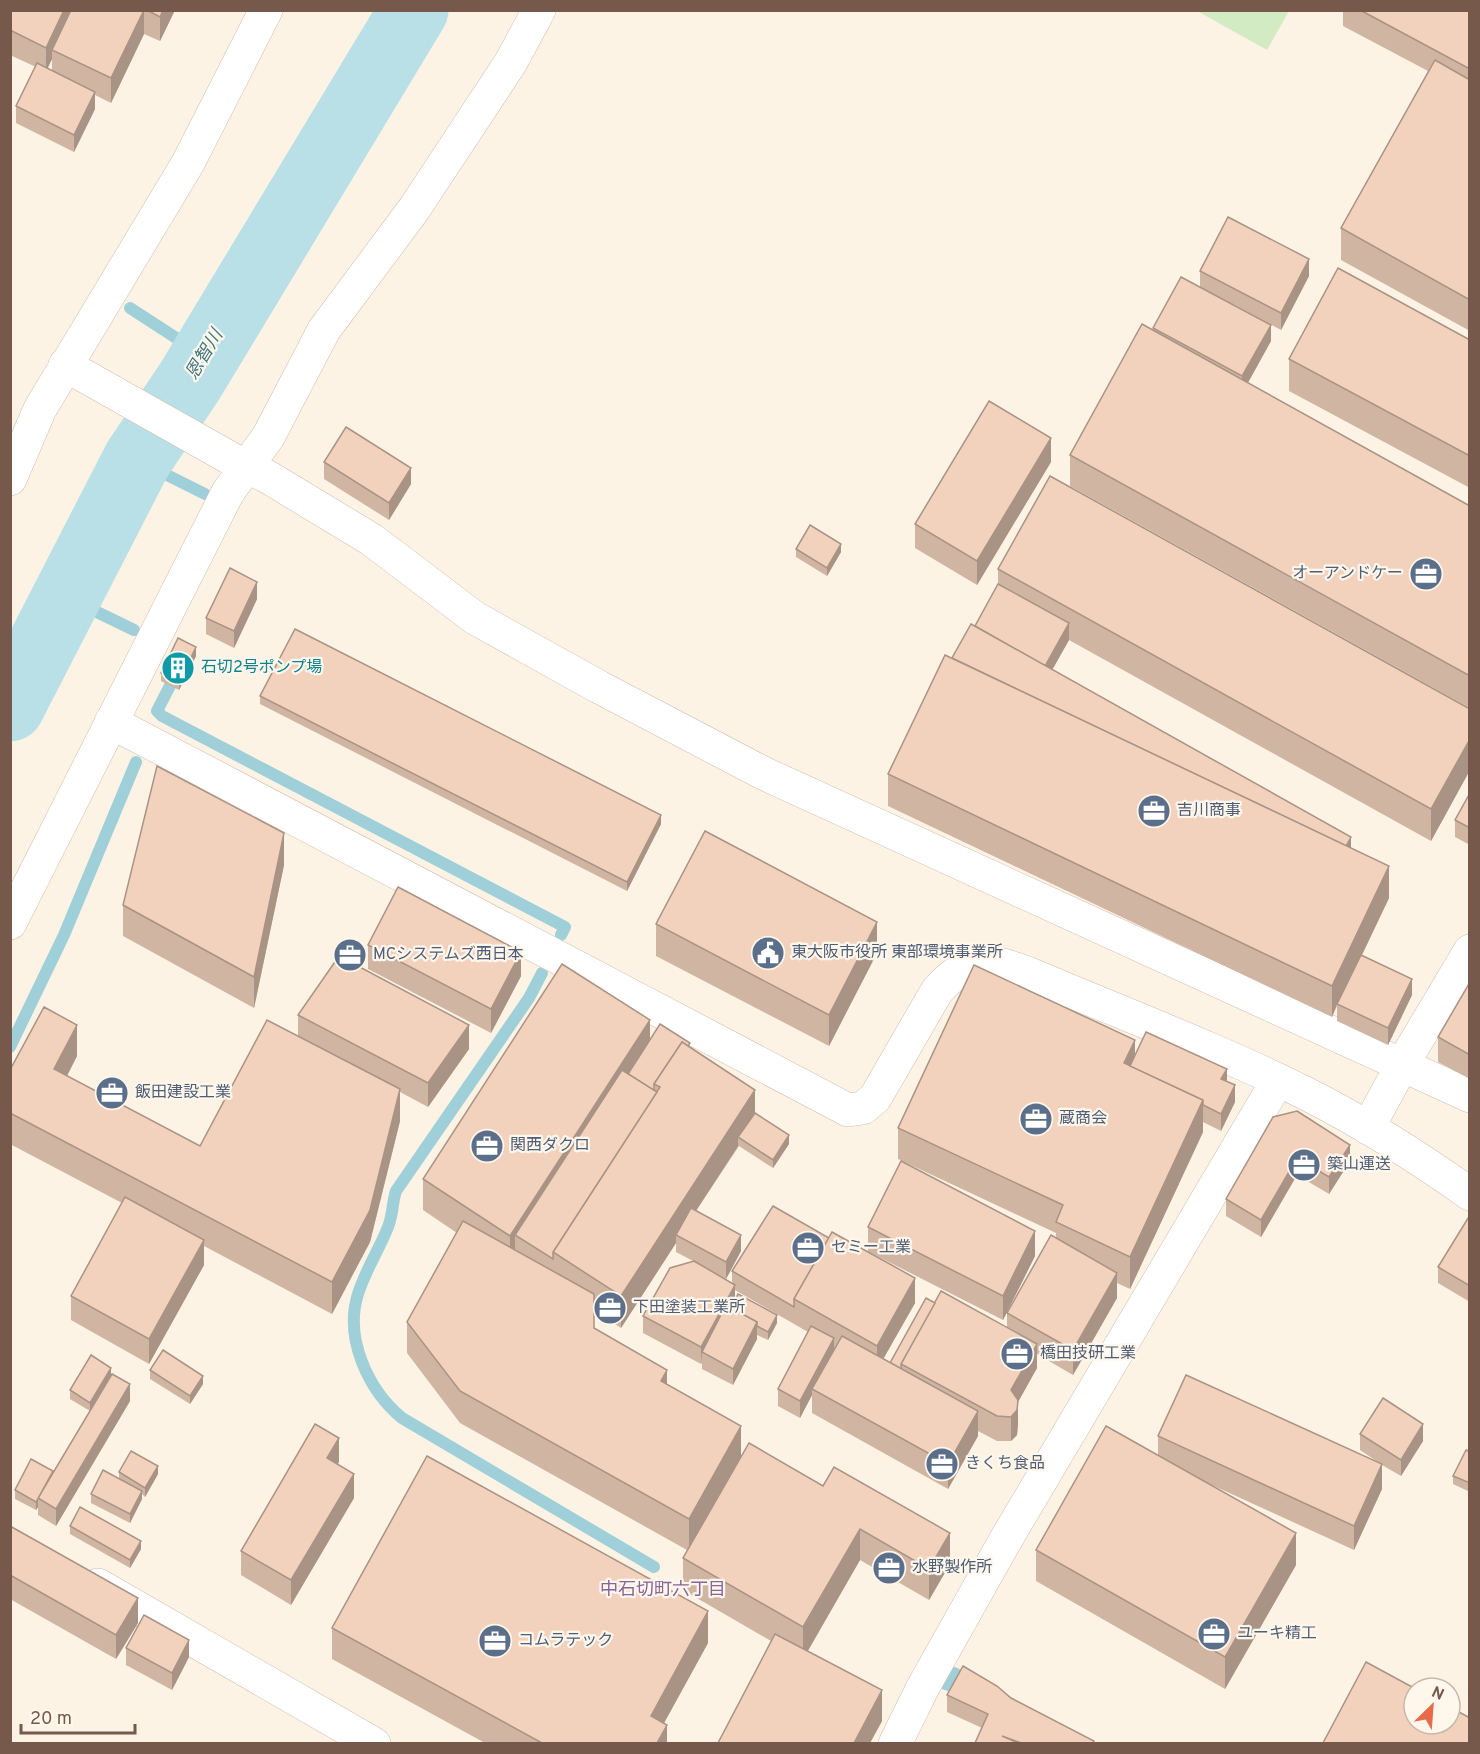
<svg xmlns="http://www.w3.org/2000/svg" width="1480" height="1754" font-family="Overpass,'Noto Sans JP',sans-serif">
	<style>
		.green { fill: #d3ebc3 }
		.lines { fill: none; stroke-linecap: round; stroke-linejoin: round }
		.stream { stroke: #9fd0d9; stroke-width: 12 }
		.river { stroke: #b9e0e7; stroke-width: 69 }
		.minor-casing { stroke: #d0bdae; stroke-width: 34 }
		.minor { stroke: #fff; stroke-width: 33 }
		.wall { fill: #d0b5a2; fill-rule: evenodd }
		.shaded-wall { fill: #a99384 }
		.building { fill: #f2d2bc; stroke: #a99384; stroke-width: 1.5 }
		.labels { text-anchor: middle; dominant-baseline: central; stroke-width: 4.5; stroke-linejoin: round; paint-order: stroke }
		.service-label { font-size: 16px; fill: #4e5e75; stroke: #fff7ec; text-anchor: start }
		.culture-label { font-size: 16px; fill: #0d838f; stroke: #fff7ec; text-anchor: start }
		.water-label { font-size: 18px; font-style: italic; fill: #407883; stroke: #fff7ec }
		.neighbourhood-label { font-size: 18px; fill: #88659a; stroke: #fff7ec }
	</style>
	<rect width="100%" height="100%" fill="#fdf3e5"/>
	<polygon class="green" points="1197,11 1289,11 1267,50"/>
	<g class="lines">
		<g class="stream">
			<polyline points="130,308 204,356"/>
			<polyline points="137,460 205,494"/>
			<polyline points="66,597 134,630"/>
			<polyline points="177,672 157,711 162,716 565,927 561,935"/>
			<path d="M542,973L529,998L396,1191C392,1203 393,1215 388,1227C379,1250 365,1271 358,1294C344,1338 368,1390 402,1418L654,1567"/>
			<polyline points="10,1047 64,935 136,762"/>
			<polyline points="943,1683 948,1685 954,1673 973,1684"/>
		</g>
		<polyline class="river" points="10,707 137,460 190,381 414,10"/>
		<defs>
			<g id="minor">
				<polyline points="65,365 237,462 268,477 372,540 475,618 599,687 763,773 1470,1096"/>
				<polyline points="10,479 40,409 188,163 266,10"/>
				<path d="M111,722L848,1110L863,1108L875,1098L937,991C967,957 988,958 1027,973C1121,1013 1217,1049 1307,1094C1364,1123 1418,1157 1470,1194"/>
				<polyline points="10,923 228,492 268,437 324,330 414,209 511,62 539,10"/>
				<polyline points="1368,1128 1402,1065 1470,951"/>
				<polyline points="98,1585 374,1744"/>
				<polyline points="895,1744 922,1689 1005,1541 1278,1080"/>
			</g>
		</defs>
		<use href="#minor" class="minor-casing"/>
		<use href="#minor" class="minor"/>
	</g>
	<g class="wall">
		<path d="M10,10H175L160,41L144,34L111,103L95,95V109L74,152L16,123V106L36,67L10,55ZM52,59V71L47,68Z"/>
		<polygon points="1343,10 1470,10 1470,331 1341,260 1341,228 1428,71 1343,26"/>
		<polygon points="1200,271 1309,276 1281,330 1233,304 1271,341 1248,383 1470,506 1470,708 1070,486 1070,455 1153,330 1153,328 1200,287"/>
		<polygon points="1470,340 1470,488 1289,391 1289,359"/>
		<polygon points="324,462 411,484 389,520 324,479"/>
		<polygon points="1051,462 977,585 915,548 915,524"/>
		<polygon points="796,549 841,552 827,576 796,557"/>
		<polygon points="998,569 1470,709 1470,770 1431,841 1069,640 1052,670 1351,848 1389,898 1362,955 1412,995 1388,1045 1337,1021 1337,1006 1332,1017 888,806 888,774 952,658 975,626 998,584"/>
		<polygon points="257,599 234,648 206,634 206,618"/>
		<polygon points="196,656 179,690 161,681 161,673"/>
		<polygon points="260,696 661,824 627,891 260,704"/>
		<polygon points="1470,793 1470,845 1455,837 1455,820"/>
		<polygon points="284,865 254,1008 123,936 123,905"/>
		<polygon points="656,924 877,953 829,1046 656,956"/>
		<polygon points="368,945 521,976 491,1033 368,969"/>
		<polygon points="1470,982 1470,1079 1438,1062 1438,1037"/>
		<polygon points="298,1015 469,1049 428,1107 400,1092 400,1121 370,1242 332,1314 204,1246 204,1265 149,1364 71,1320 71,1296 122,1203 10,1144 10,1070 77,1056 67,1076 200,1146 298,1036"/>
		<polygon points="650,1040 690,1048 755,1113 789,1144 773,1168 739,1146 696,1211 741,1251 726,1279 732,1283 732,1271 829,1238 868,1252 868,1227 1035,1256 1003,1320 869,1252 915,1303 883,1359 890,1363 935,1303 1007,1328 1007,1313 1056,1238 1056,1233 898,1159 898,1128 1135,1055 1227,1081 1235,1102 1221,1131 1203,1122 1203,1132 1130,1289 1117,1283 1117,1298 1073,1375 1037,1354 1037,1368 1018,1402 1018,1424 1017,1435 1011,1441 997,1441 978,1431 978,1436 948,1489 812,1413 812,1395 800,1418 778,1406 778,1389 808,1332 735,1290 735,1300 777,1323 768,1340 757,1335 757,1339 733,1385 702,1369 702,1363 701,1364 643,1333 643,1316 693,1261 676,1252 676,1243 621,1328 594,1310 594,1328 667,1384 741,1456 950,1564 929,1600 860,1560 808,1651 882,1721 870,1743 718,1743 771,1641 683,1590 683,1558 687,1550 460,1423 407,1353 407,1322 457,1233 423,1210 423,1179"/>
		<polygon points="1273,1117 1350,1161 1329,1194 1297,1175 1261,1237 1226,1216 1226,1199"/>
		<polygon points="1470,1215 1470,1302 1438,1283 1438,1267"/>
		<polygon points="91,1355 90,1411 70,1399 70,1390"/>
		<polygon points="150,1370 203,1384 190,1404 150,1379"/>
		<polygon points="130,1401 56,1526 38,1515 38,1507 36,1510 15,1499 15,1490 53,1473"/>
		<polygon points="1360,1434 1423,1441 1401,1476 1382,1465 1382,1489 1354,1550 1201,1480 1296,1565 1225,1689 1036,1581 1036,1550 1158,1455 1158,1436 1381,1464 1360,1450"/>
		<polygon points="1470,1452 1470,1492 1453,1484 1453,1476"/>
		<polygon points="339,1462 337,1465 354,1498 291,1605 241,1575 241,1551"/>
		<polygon points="119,1472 158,1474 145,1497 142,1494 142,1499 130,1523 91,1503 91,1494 119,1479"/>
		<polygon points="10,1526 138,1623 116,1659 10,1599"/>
		<polygon points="70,1526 141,1549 130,1568 70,1534"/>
		<polygon points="332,1628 708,1643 664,1723 667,1743 485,1743 332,1659"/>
		<polygon points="126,1648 189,1657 172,1690 126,1665"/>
		<polygon points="947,1695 1011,1698 1094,1743 975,1743 982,1728 947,1712"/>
	</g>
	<g class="shaded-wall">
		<polygon points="64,10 76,10 52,50 52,59 46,72 46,48"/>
		<polygon points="144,10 144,34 111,103 111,78"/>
		<polygon points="163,10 175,10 160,41 160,17"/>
		<polygon points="1470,65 1470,89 1468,92 1468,68"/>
		<polygon points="95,92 95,109 74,152 74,135"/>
		<polygon points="1309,259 1309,276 1281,330 1281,313"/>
		<polygon points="1271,325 1271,341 1242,393 1242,376"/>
		<polygon points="1051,438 1051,462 977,585 977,561"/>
		<polygon points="411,468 411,484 389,520 389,503"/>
		<polygon points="841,544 841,552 827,576 827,568"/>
		<polygon points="257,582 257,599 234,648 234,631"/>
		<polygon points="1069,623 1069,640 1042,688 1042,672"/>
		<polygon points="196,647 196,656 179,690 179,682"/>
		<polygon points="1470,739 1470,770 1431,841 1431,809"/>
		<polygon points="661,815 661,824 627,891 627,882"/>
		<polygon points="284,833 284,865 254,1008 254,977"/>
		<polygon points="1351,837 1351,862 1343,851"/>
		<polygon points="1389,866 1389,898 1338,1005 1337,1004 1332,1017 1332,986"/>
		<polygon points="877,922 877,953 829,1046 829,1015"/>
		<polygon points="521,952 521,976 491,1033 491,1009"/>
		<polygon points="1412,979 1412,995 1388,1045 1388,1028"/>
		<polygon points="650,1020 650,1052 515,1235 515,1259 510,1267 510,1236"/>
		<polygon points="77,1025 77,1056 54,1101 54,1069"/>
		<polygon points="469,1025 469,1049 428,1107 428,1083"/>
		<polygon points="1135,1040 1135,1072 1124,1063"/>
		<polygon points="1227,1069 1227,1086 1221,1079"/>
		<polygon points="1235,1085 1235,1102 1221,1131 1221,1114"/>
		<polygon points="400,1089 400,1121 370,1242 332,1314 332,1282"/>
		<polygon points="755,1090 755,1121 738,1137 738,1146 679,1237 676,1235 676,1243 621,1328 621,1296"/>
		<polygon points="1203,1100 1203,1132 1130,1289 1130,1257"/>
		<polygon points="789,1135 789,1144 773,1168 773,1160"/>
		<polygon points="1350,1145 1350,1161 1329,1194 1329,1177"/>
		<polygon points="1297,1158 1297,1175 1261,1237 1261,1220"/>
		<polygon points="1035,1231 1035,1256 1003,1320 1003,1296"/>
		<polygon points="741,1235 741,1251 726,1279 726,1262"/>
		<polygon points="204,1240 204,1265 149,1364 149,1339"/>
		<polygon points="1117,1273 1117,1298 1073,1375 1073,1350"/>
		<polygon points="915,1278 915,1303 877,1370 877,1346"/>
		<polygon points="735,1285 735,1302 702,1352 701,1364 701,1347"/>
		<polygon points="777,1315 777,1323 768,1340 768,1332"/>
		<polygon points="757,1322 757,1339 733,1385 733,1369"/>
		<polygon points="834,1338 834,1354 812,1389 812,1395 800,1418 800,1401"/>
		<polygon points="1037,1344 1037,1368 1018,1402 1018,1424 1017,1435 1011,1441 1011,1390"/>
		<polygon points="111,1368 111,1376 90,1411 90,1403"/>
		<polygon points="667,1370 667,1401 661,1381"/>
		<polygon points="203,1376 203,1384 190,1404 190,1396"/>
		<polygon points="130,1384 130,1401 56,1526 56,1509"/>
		<polygon points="978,1411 978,1436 948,1489 948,1464"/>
		<polygon points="1423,1424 1423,1441 1401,1476 1401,1460"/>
		<polygon points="741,1426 741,1457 689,1551 689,1519"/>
		<polygon points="339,1438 339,1462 327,1483 327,1458"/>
		<polygon points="1382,1464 1382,1489 1354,1550 1354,1526"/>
		<polygon points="158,1466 158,1474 145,1497 145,1488"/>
		<polygon points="354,1474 354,1498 291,1605 291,1580"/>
		<polygon points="142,1491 142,1499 130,1523 130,1514"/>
		<polygon points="38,1498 38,1507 36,1510 36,1502"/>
		<polygon points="860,1529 860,1560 803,1659 803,1627"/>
		<polygon points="950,1533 950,1564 929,1600 929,1569"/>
		<polygon points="1296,1533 1296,1565 1225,1689 1225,1657"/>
		<polygon points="141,1541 141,1549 130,1568 130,1560"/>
		<polygon points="138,1598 138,1623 116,1659 116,1635"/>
		<polygon points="708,1611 708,1643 653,1743 651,1716"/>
		<polygon points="189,1640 189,1657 172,1690 172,1673"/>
		<polygon points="882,1690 882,1721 870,1743 854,1743"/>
		<polygon points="667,1725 667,1743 657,1743"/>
	</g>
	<g class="building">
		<polygon points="10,10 64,10 46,48 10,30"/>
		<polygon points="71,10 144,10 111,78 52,50"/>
		<polygon points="147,10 163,10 160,17"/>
		<polygon points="1360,10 1470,10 1470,65 1468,68"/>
		<polygon points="1435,60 1470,80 1470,300 1341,228"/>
		<polygon points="37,63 95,92 74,135 16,106"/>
		<polygon points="1228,217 1309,259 1281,313 1200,271"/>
		<polygon points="1338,268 1470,340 1470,456 1289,359"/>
		<polygon points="1181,277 1271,325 1242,376 1153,328"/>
		<polygon points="1142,324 1470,506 1470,676 1070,455"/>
		<polygon points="989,401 1051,438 977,561 915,524"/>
		<polygon points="346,427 411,468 389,503 324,462"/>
		<polygon points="1050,476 1470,709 1470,739 1431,809 998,569"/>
		<polygon points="810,525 841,544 827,568 796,549"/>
		<polygon points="230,568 257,582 234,631 206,618"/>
		<polygon points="998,584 1069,623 1045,666 975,626"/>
		<polygon points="971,624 1351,837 1346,846 952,658"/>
		<polygon points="295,629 661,815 627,882 260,696"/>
		<polygon points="178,638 196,647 179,682 161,673"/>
		<polygon points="945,655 1389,866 1332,986 888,774"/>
		<polygon points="157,766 284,833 254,977 123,905"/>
		<polygon points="1470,793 1470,828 1455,820"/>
		<polygon points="705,831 877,922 829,1015 656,924"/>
		<polygon points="398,887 521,952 491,1009 368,945"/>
		<polygon points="1361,955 1412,979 1388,1028 1337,1004"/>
		<polygon points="339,956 469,1025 428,1083 298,1015"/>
		<polygon points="562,964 650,1020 510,1236 423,1179"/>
		<polygon points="974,965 1135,1040 1124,1063 1203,1100 1130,1257 1056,1222 1063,1205 898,1128"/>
		<polygon points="1470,982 1470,1055 1438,1037"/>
		<polygon points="44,1007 77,1025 54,1069 200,1146 267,1020 400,1089 370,1210 332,1282 10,1113 10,1070"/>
		<polygon points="660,1024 690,1043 688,1046 682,1042 654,1084 654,1091 628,1074"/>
		<polygon points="1146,1032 1227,1069 1221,1079 1235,1085 1221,1114 1203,1105 1203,1100 1130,1066"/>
		<polygon points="682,1042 755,1090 621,1296 553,1252 660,1087 654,1084"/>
		<polygon points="622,1070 657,1092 553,1252 553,1259 515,1235"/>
		<polygon points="1297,1111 1350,1145 1329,1177 1297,1158 1261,1220 1226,1199 1273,1117"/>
		<polygon points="755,1113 789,1135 773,1160 738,1137"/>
		<polygon points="901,1161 1035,1231 1003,1296 868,1227"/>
		<polygon points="125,1197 204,1240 149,1339 71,1296"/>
		<polygon points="773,1206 829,1238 794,1299 794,1307 732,1271"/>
		<polygon points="691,1208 741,1235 726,1262 676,1235"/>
		<polygon points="1470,1215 1470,1286 1438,1267"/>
		<polygon points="463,1221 594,1294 594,1328 667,1370 661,1381 741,1426 689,1519 460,1391 407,1322"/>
		<polygon points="832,1232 915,1278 877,1346 794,1299"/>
		<polygon points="1051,1235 1117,1273 1073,1350 1007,1313"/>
		<polygon points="694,1261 735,1285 701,1347 643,1316 670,1268"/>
		<polygon points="941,1291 1037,1344 1011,1390 1018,1400 1017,1410 1011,1417 997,1416 901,1364"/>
		<polygon points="738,1294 777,1315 768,1332 757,1326 757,1322 731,1308"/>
		<polygon points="926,1298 935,1303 901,1364 901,1369 890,1363"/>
		<polygon points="726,1305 757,1322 733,1369 702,1352"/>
		<polygon points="811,1326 834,1338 800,1401 778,1389"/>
		<polygon points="842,1336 978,1411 948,1464 812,1389"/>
		<polygon points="163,1350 203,1376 190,1396 150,1370"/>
		<polygon points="91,1355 111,1368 90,1403 70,1390"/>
		<polygon points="112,1374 130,1384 56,1509 38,1498"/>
		<polygon points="1186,1375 1382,1464 1354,1526 1158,1436"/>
		<polygon points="1383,1398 1423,1424 1401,1460 1360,1434"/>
		<polygon points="315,1424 339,1438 327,1458 354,1474 291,1580 241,1551"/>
		<polygon points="1106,1426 1296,1533 1225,1657 1036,1550"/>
		<polygon points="749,1443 823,1486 834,1467 950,1533 929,1569 860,1529 803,1627 683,1558"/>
		<polygon points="1466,1450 1470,1452 1470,1483 1453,1476"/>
		<polygon points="131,1451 158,1466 145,1488 119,1472"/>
		<polygon points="427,1456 708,1611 651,1716 667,1725 657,1743 542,1743 332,1628"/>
		<polygon points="31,1459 53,1471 36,1502 15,1490"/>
		<polygon points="103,1470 142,1491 130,1514 91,1494"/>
		<polygon points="80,1507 141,1541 130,1560 70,1526"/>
		<polygon points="10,1526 138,1598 116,1635 10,1575"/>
		<polygon points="144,1615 189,1640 172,1673 126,1648"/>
		<polygon points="775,1634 882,1690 854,1743 718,1743"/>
		<polygon points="1366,1662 1414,1688 1414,1724 1450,1724 1450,1707 1470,1718 1470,1743 1323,1743"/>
		<polygon points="963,1666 997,1686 1011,1698 1094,1741 1093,1743 1021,1743 1002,1736 1018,1743 975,1743 988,1714 947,1695"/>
	</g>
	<defs>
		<symbol id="office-disc" viewBox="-11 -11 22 22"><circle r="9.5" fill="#5c6f8a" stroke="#fff7ec"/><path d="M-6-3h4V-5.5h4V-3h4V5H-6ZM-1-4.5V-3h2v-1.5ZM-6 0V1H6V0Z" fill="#fff"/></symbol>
		<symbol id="building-disc" viewBox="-11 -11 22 22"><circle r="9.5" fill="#0f9aa8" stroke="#fff7ec"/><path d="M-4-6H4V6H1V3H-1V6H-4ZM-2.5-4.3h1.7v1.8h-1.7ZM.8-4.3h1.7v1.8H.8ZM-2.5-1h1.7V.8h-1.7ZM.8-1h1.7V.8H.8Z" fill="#fff"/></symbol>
		<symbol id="civic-disc" viewBox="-11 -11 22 22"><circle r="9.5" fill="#5c6f8a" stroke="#fff7ec"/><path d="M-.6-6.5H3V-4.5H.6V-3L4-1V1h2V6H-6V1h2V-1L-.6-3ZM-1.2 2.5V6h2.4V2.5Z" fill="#fff"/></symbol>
	</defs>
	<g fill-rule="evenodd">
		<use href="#office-disc" x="1407" y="555" width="38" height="38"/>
		<use href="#building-disc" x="159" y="649" width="38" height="38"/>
		<use href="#office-disc" x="1135" y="792" width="38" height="38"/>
		<use href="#civic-disc" x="749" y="934" width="38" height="38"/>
		<use href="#office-disc" x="331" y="936" width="38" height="38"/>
		<use href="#office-disc" x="93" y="1074" width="38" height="38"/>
		<use href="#office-disc" x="1017" y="1100" width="38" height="38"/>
		<use href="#office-disc" x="468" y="1127" width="38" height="38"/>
		<use href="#office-disc" x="1285" y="1146" width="38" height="38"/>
		<use href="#office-disc" x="789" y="1229" width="38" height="38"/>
		<use href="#office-disc" x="591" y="1289" width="38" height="38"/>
		<use href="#office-disc" x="998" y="1335" width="38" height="38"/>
		<use href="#office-disc" x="923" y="1445" width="38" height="38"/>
		<use href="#office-disc" x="870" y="1549" width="38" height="38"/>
		<use href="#office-disc" x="1195" y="1615" width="38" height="38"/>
		<use href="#office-disc" x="476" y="1622" width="38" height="38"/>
	</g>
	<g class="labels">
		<g class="service-label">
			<text x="1403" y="574" text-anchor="end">オーアンドケー</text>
			<text x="1177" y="811">吉川商事</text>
			<text x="791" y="953">東大阪市役所 東部環境事業所</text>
			<text x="373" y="955">MCシステムズ西日本</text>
			<text x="135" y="1093">飯田建設工業</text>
			<text x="1059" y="1119">蔵商会</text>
			<text x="510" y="1146">関西ダクロ</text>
			<text x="1327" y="1165">築山運送</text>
			<text x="831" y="1248">セミー工業</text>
			<text x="633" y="1308">下田塗装工業所</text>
			<text x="1040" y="1354">橋田技研工業</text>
			<text x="965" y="1464">きくち食品</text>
			<text x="912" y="1568">水野製作所</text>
			<text x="1237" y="1634">ユーキ精工</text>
			<text x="518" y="1641">コムラテック</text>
		</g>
		<g class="culture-label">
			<text x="201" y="668">石切2号ポンプ場</text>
		</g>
		<g class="water-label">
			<text transform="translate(205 355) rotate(-59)">恩智川</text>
		</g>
		<g class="neighbourhood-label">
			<text x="663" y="1590">中石切町六丁目</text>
		</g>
	</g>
	<rect width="1480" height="1754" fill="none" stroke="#76594a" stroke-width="24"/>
	<g transform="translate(1432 1706) rotate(25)"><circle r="28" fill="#fff7ec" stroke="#c8b8ab" stroke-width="1.5"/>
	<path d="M0-4.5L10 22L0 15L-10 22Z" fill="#e86b49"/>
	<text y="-9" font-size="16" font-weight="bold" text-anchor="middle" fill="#76594a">N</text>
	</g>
	<path d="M21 1724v9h114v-9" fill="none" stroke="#76594a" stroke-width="3"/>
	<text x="30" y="1724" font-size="18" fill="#76594a" stroke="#fff7ec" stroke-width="4.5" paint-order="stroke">20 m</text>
</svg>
